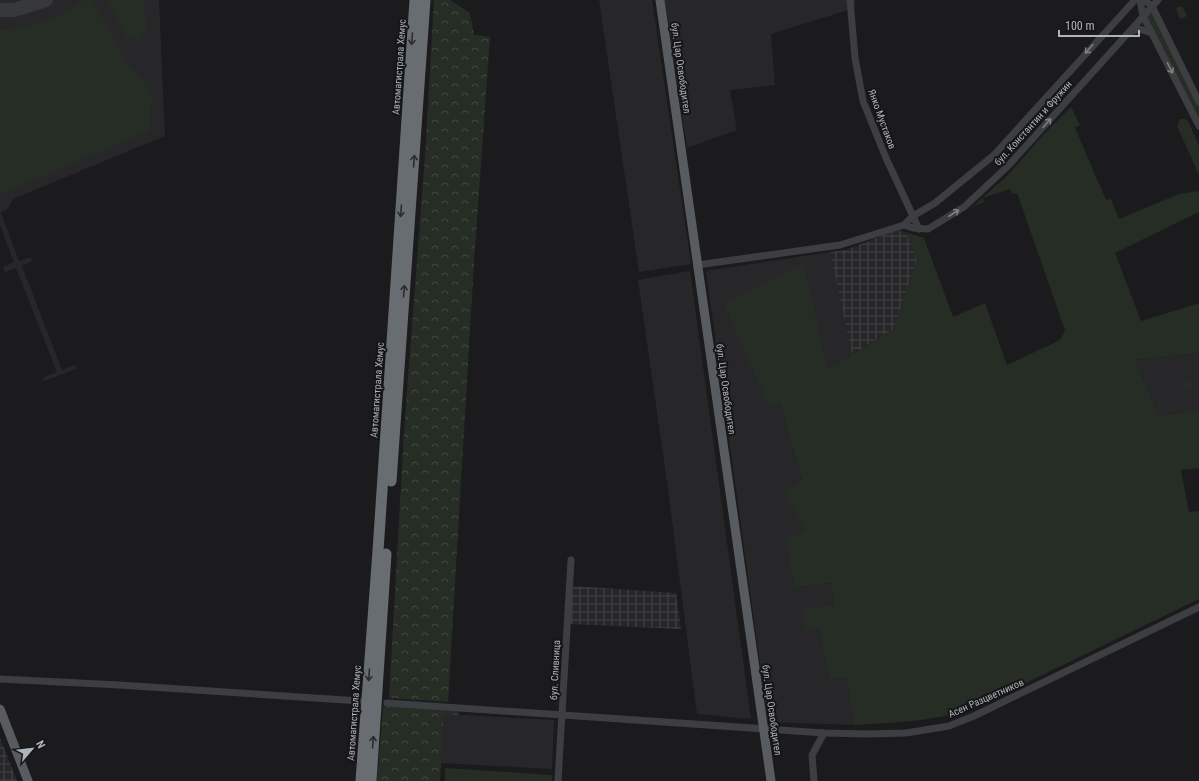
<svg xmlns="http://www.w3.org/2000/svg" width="1199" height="781" font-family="'Roboto Condensed',sans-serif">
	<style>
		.built { fill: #27272a }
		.industrial { fill: url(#industrial-grid) }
		.grass { fill: #252d25 }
		.forest { fill: url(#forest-crowns) }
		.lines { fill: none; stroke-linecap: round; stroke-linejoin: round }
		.taxiway { stroke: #36383a; stroke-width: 14 }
		.minor { stroke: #3c3e42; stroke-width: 7 }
		.major { stroke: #585b60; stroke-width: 9 }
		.highway { stroke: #686d72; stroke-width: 11 }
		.oneway { stroke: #2a2c2e }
		.oneway2 { stroke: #7b7f85 }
		.labels { text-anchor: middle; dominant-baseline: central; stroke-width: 4; stroke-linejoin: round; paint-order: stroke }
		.street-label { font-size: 10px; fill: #aeb4bb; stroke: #161618 }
	</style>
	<defs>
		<pattern id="industrial-grid" width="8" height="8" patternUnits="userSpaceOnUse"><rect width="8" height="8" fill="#27272a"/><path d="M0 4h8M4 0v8" fill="none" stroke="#444447"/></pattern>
		<pattern id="forest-crowns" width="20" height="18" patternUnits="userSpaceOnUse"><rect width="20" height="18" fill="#252d25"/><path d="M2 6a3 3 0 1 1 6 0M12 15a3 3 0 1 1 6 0" fill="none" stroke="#424943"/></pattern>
	</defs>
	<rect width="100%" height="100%" fill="#1b1b1d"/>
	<g class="built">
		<polygon points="0,0 159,0 165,136 13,199 8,208 1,213 19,261 30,257 32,261 22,266 62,370 75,365 76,369 44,381 43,378 57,372 16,268 5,272 3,267 14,262 0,225"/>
		<polygon points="599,0 652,0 691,264 639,272"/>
		<polygon points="665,0 855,0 855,8 771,34 775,85 730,90 737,130 687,148"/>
		<polygon points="830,252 852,354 769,407 780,403 802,482 805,531 795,588 830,583 834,605 805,630 819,627 830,680 847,677 854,725 768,722 706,271"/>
		<polygon points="690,271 751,719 697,714 667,482 638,280"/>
		<polygon points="1199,353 1199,410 1159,416 1135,360"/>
		<polygon points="444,714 554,720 552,769 441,763"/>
	</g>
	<g class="industrial">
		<polygon points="896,230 906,232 917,259 894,329 852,354 830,252 846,250"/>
		<polygon points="573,586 676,593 681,629 570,624"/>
		<polygon points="0,738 17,781 0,781"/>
	</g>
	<g class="grass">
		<path d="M84,0H93L128,66L152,92L150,130L0,195V30C31,29 59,19 84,0Z"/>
		<polygon points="107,0 144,0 146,31 140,41 126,36"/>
		<polygon points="1152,6 1199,102 1199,126 1143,16"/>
		<path d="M1071,107L1080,125L1075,128L1106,200L1111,199L1119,219L1179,194L1199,191V212L1115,253L1141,321L1199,303V353L1135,360L1159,416L1199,410V468L1181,470L1189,512L1199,511V599L970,710C932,721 894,723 854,725L847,678L830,680L819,628L805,630L803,610L834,605L830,583L794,588L787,538L805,531L784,492L802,481L780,403L769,407L724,304L803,264L828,369L894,329L917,259L906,232L924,238L953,317L985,303L1007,365L1060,340L1065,330L1017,193L1013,194L1010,189L982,198L984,202L972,207L1006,177L1043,135Z"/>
		<polygon points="1180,119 1185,119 1188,121 1199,146 1199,175 1177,126"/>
		<circle cx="1187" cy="385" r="5"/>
		<polygon points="445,768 552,775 552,781 445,781"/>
	</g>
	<g class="forest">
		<polygon points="434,0 450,0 470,13 474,35 490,37 474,263 448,702 389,698 404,432 425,156"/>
		<polygon points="1182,6 1187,16 1180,19 1176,8"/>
		<polygon points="383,706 458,709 459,715 444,714 440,781 377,781"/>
	</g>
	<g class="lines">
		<polyline class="taxiway" points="0,10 14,10 46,0"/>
		<g class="minor">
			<polyline points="850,0 855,58 863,101 886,158 919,229"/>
			<polyline points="1140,0 1143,16 1199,126"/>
			<polyline points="1144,0 1152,6 1199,102"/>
			<polyline points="1130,32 1139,29 1152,33"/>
			<polyline points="904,225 913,228 928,229 964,207 1008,166 1158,0"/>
			<polyline points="697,265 840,245 904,225 913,216 935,203 994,155 1135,0"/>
			<polyline points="0,679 119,685 360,701"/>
			<polyline points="387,703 824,733 868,734 906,733 949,726 974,716 1199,607"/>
			<polyline points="558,781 571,560"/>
			<polyline points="814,781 812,755 824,733"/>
		</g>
		<g class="major">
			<polyline points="660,0 771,781"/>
			<polyline points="0,709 28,781"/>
		</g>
		<g class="highway">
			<polyline points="391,481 425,0"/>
			<polyline points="361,781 378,551 415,0"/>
			<polyline points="371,781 386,554"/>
		</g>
	</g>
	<defs><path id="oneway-shaft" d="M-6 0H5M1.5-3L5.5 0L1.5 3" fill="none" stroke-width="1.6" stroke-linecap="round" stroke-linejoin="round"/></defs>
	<g class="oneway">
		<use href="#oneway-shaft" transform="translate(412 39) rotate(94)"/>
		<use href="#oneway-shaft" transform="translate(414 161) rotate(-86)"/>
		<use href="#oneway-shaft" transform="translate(401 211) rotate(94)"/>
		<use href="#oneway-shaft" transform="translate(404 291) rotate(-86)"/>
		<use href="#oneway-shaft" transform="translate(369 675) rotate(94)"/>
		<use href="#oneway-shaft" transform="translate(373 742) rotate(-86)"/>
	</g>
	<g class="oneway2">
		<use href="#oneway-shaft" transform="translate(1089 49) rotate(132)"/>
		<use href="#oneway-shaft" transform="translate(1170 68) rotate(63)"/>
		<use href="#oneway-shaft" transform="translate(1047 123) rotate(-48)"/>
		<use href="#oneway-shaft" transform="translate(954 213) rotate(-33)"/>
	</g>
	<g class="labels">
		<g class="street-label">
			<text transform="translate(399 67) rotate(-86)">Автомагистрала Хемус</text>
			<text transform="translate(681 68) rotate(82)">бул. Цар Освободител</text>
			<text transform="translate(882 119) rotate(70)">Янко Мустаков</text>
			<text transform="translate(1033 123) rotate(-48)">бул. Константин и Фружин</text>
			<text transform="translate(726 389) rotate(82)">бул. Цар Освободител</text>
			<text transform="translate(377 390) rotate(-86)">Автомагистрала Хемус</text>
			<text transform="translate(555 670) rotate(-87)">бул. Сливница</text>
			<text transform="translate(986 698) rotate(-24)">Асен Разцветников</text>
			<text transform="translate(772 710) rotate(82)">бул. Цар Освободител</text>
			<text transform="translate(354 713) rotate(-86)">Автомагистрала Хемус</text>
		</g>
	</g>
	<g transform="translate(32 749) rotate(62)" stroke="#161618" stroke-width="3" paint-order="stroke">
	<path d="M0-3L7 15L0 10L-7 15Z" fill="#aeb4bb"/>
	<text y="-6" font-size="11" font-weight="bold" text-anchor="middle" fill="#aeb4bb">N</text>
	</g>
	<path d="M1059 30v6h80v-6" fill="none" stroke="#aeb4bb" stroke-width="2"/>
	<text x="1065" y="30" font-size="12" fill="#aeb4bb" stroke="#161618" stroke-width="3" paint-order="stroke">100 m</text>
</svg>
